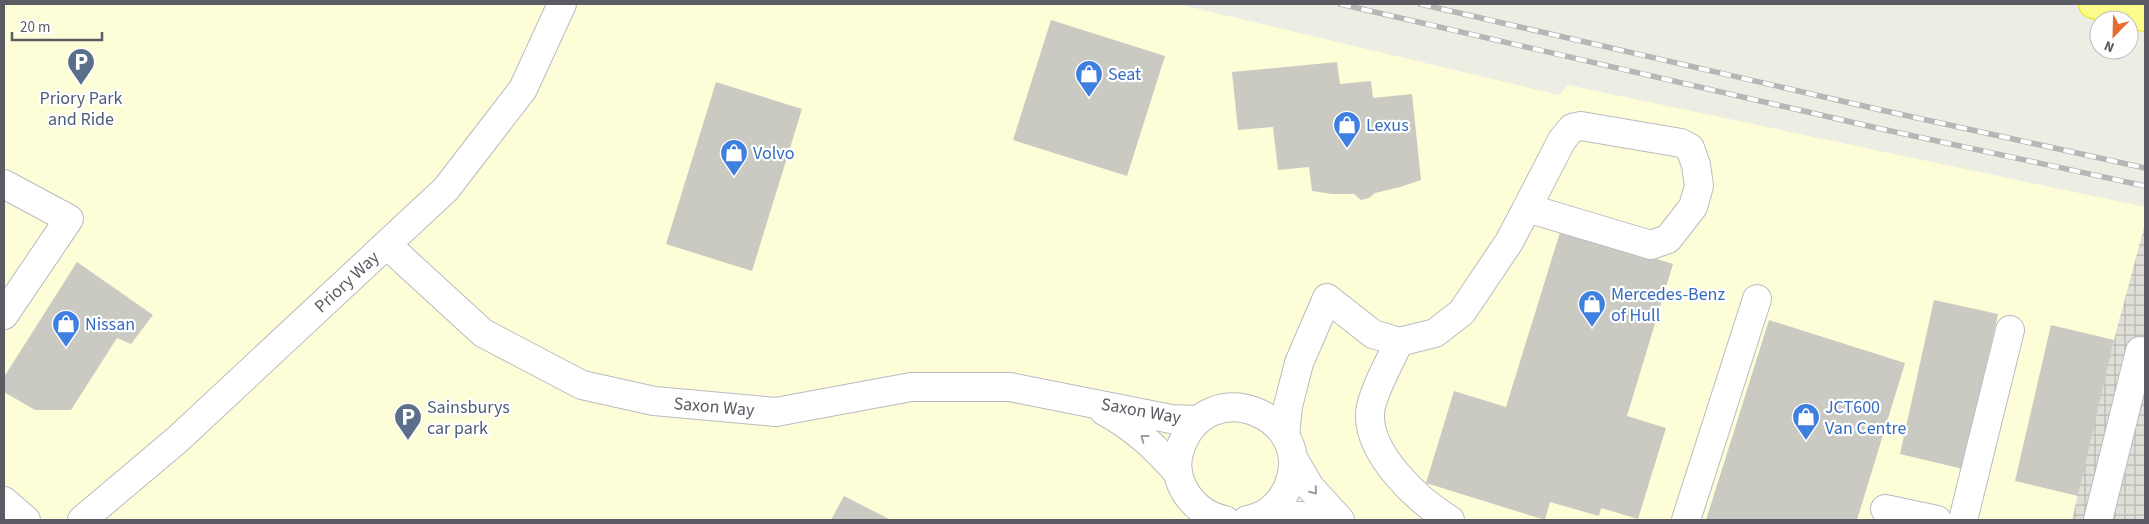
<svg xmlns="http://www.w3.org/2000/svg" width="2149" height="524" font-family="'Source Sans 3',sans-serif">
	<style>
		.commercial { fill: #fdfdd8 }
		.industrial { fill: url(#industrial-grid) }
		.building { fill: #cacac2 }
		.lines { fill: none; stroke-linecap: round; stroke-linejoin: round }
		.minor-casing { stroke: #babbc1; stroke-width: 30 }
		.highway-casing { stroke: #efe102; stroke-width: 30 }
		.minor { stroke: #fff; stroke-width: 28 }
		.highway { stroke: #fcfc8b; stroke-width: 28 }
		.rail-casing { stroke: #b6b6b7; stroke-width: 5.5 }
		.rail { stroke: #fff; stroke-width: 4; stroke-dasharray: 11; stroke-linecap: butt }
		.oneway { stroke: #9d9da1 }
		.labels { text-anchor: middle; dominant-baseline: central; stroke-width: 4.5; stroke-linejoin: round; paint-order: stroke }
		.shop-label { font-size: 18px; fill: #366cbe; stroke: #fff; text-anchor: start }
		.service-label { font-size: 18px; fill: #4e5e75; stroke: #fff }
		.street-label { font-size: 18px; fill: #5b5c63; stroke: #fff }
	</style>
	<defs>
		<pattern id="industrial-grid" width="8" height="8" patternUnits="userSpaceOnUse" patternTransform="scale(1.25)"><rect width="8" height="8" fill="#dfdfd7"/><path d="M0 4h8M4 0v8" fill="none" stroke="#b8b8b2"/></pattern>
	</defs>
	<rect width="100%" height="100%" fill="#edeee3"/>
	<polygon class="commercial" points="4,4 1178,4 1559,95 1568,85 2145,207 2145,224 2114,340 2072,520 4,520"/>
	<polygon class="industrial" points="2145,224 2145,520 2072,520 2114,340"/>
	<g class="building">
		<polygon points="1051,20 1165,56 1127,176 1013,140"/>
		<polygon points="1337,62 1340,84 1371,81 1373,98 1412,94 1421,180 1400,187 1375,193 1369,198 1361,200 1354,194 1332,194 1312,191 1309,167 1278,170 1273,127 1238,130 1232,72"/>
		<polygon points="716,82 802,109 752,271 666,244"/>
		<polygon points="1561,229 1673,264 1627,416 1666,428 1638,519 1601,508 1599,516 1550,502 1545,520 1426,483 1454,391 1506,407"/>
		<polygon points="77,262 153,315 131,344 117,338 71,410 35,410 4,392 4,377"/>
		<polygon points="1934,300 1998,314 1963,469 1900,454"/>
		<polygon points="1769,320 1905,363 1857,520 1706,520"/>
		<polygon points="2051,325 2114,340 2078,496 2015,481"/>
		<polygon points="844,496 891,520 831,520"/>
	</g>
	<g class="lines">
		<defs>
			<g id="minor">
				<polyline points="4,184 69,219 4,315"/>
				<polyline points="387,245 483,333 582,385 654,401 776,412 911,387 1010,387 1171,419 1197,420"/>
				<path d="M1399,342C1391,359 1371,395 1370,413C1368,454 1417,500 1450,520"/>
				<path d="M1104,411C1135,428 1155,447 1178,473"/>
				<polyline points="1285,435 1288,406 1299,363 1327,298 1373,334 1399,342 1435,333 1462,312 1509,242 1527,208 1651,245 1668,239 1693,207 1699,186 1696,165 1690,148 1681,143 1581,126 1572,128 1562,140 1527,208"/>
				<polyline points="1293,458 1310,487 1340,520"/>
				<polyline points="4,501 26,520"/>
				<polyline points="1885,509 1937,520"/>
				<path d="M1256,519C1279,514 1300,514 1323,520"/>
				<polyline points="82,520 178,439 446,189 523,89 562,4"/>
				<path d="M1225,520C1194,514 1169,481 1180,449C1207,369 1320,417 1287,489C1279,505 1265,517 1247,520"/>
				<polyline points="1686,520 1757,299"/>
				<polyline points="1963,520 2010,330"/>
				<polyline points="2098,520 2140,351"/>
			</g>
			<polyline id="highway" points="2093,4 2145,17"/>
		</defs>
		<use href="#minor" class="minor-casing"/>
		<use href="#highway" class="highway-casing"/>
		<use href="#minor" class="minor"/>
		<use href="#highway" class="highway"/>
		<defs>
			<g id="rail">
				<polyline points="1340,4 1877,128 2145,186"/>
				<polyline points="1420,4 1881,110 2145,168"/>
			</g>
		</defs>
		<use href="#rail" class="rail-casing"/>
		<use href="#rail" class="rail"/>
	</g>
	<defs><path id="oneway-chevron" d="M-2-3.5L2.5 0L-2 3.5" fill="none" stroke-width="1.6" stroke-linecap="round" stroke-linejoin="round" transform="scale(1.25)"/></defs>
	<g class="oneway">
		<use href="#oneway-chevron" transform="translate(1144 438) rotate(-143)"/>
		<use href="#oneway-chevron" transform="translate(1314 491) rotate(51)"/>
	</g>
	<defs>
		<symbol id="parking-pin" viewBox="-11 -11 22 30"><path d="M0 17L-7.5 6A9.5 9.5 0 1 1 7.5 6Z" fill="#5c6f8a" stroke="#fff"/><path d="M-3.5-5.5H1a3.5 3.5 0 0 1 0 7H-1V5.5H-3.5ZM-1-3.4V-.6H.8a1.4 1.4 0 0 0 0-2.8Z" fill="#fff"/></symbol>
		<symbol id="shop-pin" viewBox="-11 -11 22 30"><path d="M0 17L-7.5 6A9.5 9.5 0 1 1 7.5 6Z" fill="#3f7fe0" stroke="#fff"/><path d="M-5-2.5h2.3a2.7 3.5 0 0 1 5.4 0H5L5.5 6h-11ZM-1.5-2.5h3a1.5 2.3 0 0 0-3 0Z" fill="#fff"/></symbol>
	</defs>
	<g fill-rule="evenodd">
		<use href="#parking-pin" x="65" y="46" width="32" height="43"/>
		<use href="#shop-pin" x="1073" y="58" width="32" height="43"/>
		<use href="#shop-pin" x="1331" y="109" width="32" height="43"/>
		<use href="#shop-pin" x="718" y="137" width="32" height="43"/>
		<use href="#shop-pin" x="1576" y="288" width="32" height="43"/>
		<use href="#shop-pin" x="50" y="308" width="32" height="43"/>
		<use href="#parking-pin" x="392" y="401" width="32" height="43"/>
		<use href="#shop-pin" x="1790" y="401" width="32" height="43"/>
	</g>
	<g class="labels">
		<g class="shop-label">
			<text x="1108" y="74">Seat</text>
			<text x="1366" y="125">Lexus</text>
			<text x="753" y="153">Volvo</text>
			<text x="1611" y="294">Mercedes-Benz<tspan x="1611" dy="21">of Hull</tspan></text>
			<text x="85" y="324">Nissan</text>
			<text x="1825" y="407">JCT600<tspan x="1825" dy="21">Van Centre</tspan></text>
		</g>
		<g class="service-label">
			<text x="81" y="98">Priory Park<tspan x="81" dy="21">and Ride</tspan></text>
			<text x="427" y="407" text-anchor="start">Sainsburys<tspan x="427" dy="21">car park</tspan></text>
		</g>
		<g class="street-label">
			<text transform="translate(347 282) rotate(-43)">Priory Way</text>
			<text transform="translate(714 407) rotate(5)">Saxon Way</text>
			<text transform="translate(1141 411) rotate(10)">Saxon Way</text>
		</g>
	</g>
	<rect width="2149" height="524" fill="none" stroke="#5b5c63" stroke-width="10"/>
	<g transform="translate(2114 35) rotate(203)"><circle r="24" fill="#ffffff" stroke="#bdbec1"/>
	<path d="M0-4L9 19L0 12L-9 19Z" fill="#e86c2e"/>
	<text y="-8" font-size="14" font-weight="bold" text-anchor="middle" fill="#5b5c63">N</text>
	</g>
	<path d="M12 32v8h90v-8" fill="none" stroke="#5b5c63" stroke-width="2.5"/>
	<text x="20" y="32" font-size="15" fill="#5b5c63" stroke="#ffffff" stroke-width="4" paint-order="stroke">20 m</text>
</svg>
